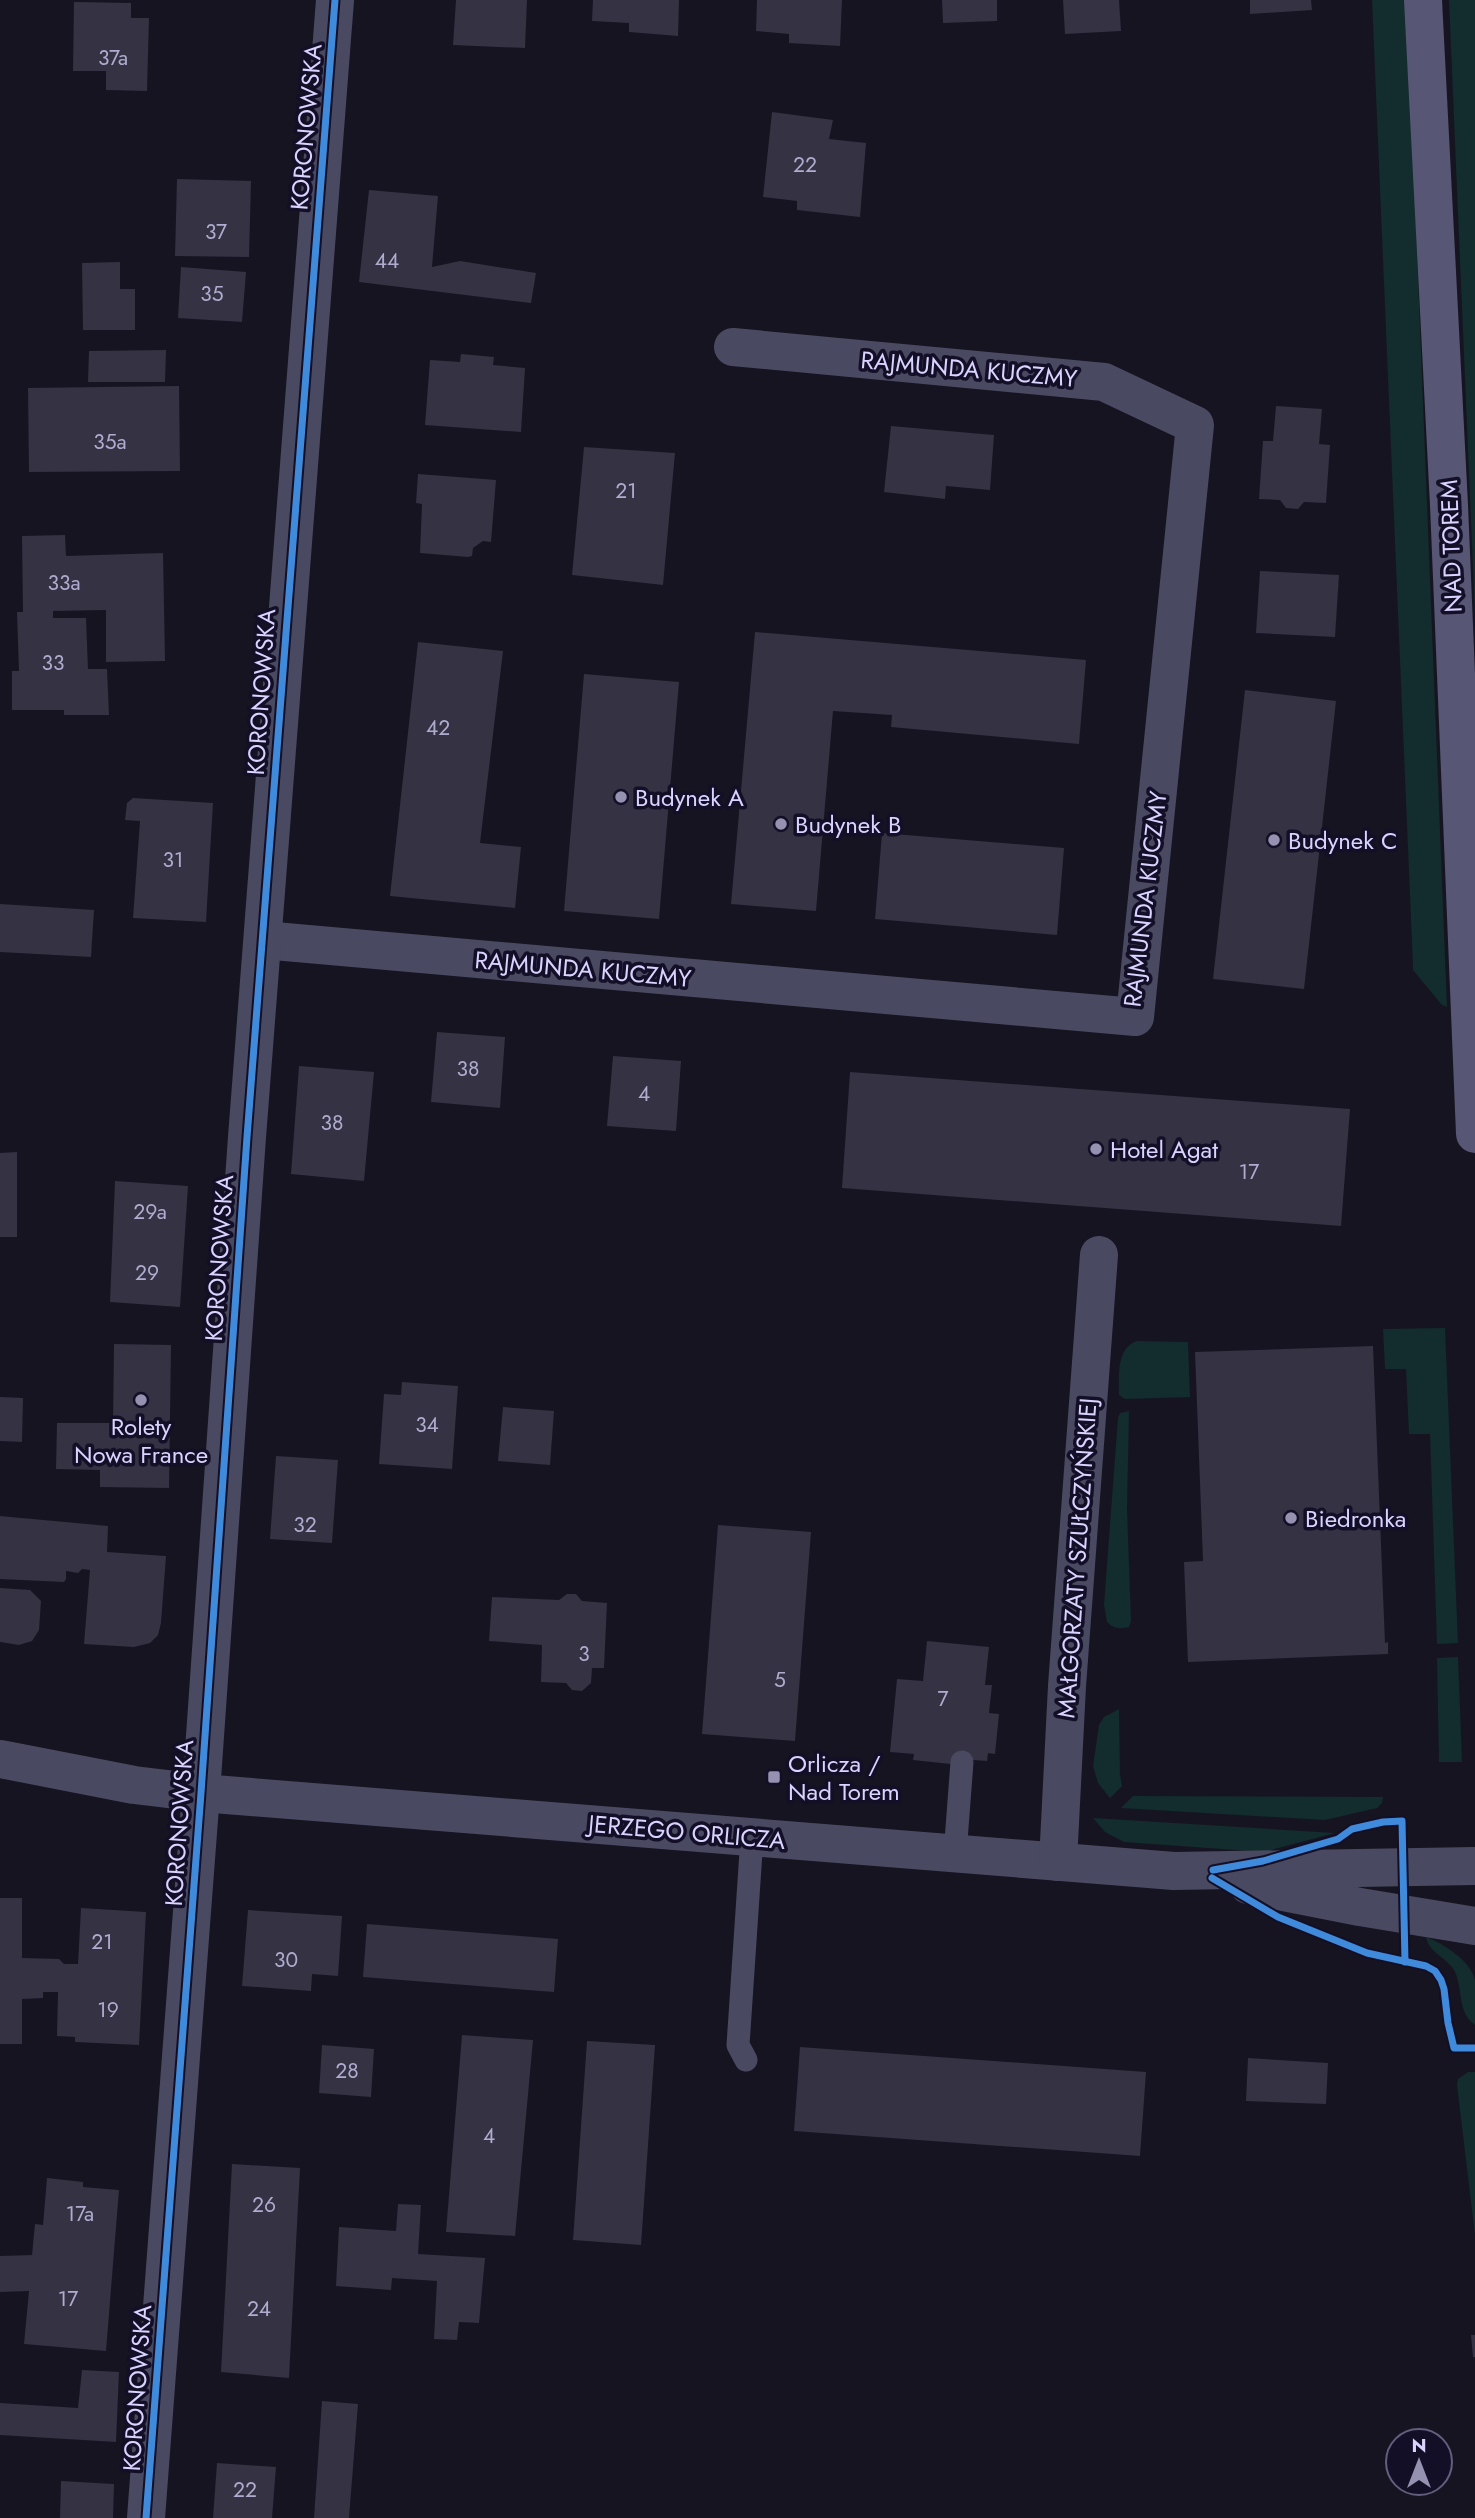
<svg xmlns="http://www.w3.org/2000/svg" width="1475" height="2518" font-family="Jost,sans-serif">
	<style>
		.green { fill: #132c2d }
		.building { fill: #343243 }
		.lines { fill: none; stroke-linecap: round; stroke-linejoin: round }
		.lane { stroke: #4a4962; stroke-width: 23 }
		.street { stroke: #4a4962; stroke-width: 38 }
		.secondary { stroke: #575674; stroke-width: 38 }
		.cycleway-casing { stroke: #130f26; stroke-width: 11 }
		.cycleway { stroke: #408adc; stroke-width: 7 }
		.poi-dot { fill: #9591b1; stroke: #130f26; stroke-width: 2.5 }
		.labels { text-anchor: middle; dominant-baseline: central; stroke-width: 7; stroke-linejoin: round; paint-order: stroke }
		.number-label { font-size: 21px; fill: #b0acd0 }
		.street-label { font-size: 24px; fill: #d9d4ff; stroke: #130f26 }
		.poi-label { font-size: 24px; fill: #d9d4ff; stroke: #130f26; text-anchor: start }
	</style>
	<rect width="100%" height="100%" fill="#161421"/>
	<g class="green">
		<polygon points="1372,0 1407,0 1447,1007 1442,1005 1413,970 1413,966"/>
		<polygon points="1449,0 1475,0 1475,615"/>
		<polygon points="1445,1328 1458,1643 1437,1644 1430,1434 1409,1434 1406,1369 1385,1369 1383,1329"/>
		<path d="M1137,1341L1188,1342L1190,1397L1125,1399L1119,1395C1119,1376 1116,1348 1137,1341Z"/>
		<path d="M1129,1411L1127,1508L1131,1621L1129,1627C1120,1629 1114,1629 1107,1622L1104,1605L1118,1418L1120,1413Z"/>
		<polygon points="1458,1657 1462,1762 1439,1762 1437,1658"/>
		<polygon points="1119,1709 1120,1774 1122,1786 1110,1798 1098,1783 1093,1766 1099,1725 1104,1717"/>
		<polygon points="1133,1796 1383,1797 1382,1803 1377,1808 1325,1820 1121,1808"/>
		<polygon points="1093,1818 1335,1833 1263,1852 1124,1842 1105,1832"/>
		<path d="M1426,1937C1444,1944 1470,1960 1475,1980C1475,1993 1475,2011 1475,2025C1456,2011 1464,1989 1454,1970C1446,1957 1429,1953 1426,1937Z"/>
		<polygon points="1468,2072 1475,2072 1475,2235 1457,2085 1458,2079"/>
	</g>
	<g class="building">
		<polygon points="456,0 527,0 525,48 453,45"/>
		<polygon points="593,0 679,0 678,36 629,32 629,23 592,21"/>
		<polygon points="757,0 842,0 840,46 789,43 789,34 756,31"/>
		<polygon points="942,0 997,0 997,21 943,23"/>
		<polygon points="1063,0 1119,0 1121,31 1065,34"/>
		<polygon points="1250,0 1311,0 1312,10 1250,14"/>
		<polygon points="74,2 131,3 131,18 149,18 147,91 106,90 106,71 73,71"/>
		<polygon points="772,112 833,120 829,139 866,143 860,217 797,210 797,201 763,197"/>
		<polygon points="177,179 251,181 249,257 175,256"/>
		<polygon points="369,190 438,196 432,267 460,261 536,273 531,303 359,282"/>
		<polygon points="120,262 120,289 135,289 135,330 83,330 82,263"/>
		<polygon points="181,267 246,272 242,322 178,318"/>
		<polygon points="166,350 165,382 88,382 89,351"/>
		<polygon points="461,354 494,357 493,365 525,368 521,432 425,425 430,360 460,362"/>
		<polygon points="179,386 180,471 29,472 28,388"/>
		<polygon points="1276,406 1322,409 1319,444 1330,445 1326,503 1304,502 1298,509 1286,508 1280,500 1259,499 1263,441 1273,441"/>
		<polygon points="891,426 994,435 990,490 946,486 945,499 884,492"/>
		<polygon points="584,447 675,453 663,585 572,575"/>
		<polygon points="418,474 496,480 491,542 483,541 473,548 472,556 468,557 420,553 422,504 416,503"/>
		<polygon points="65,535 66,556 163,553 165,661 106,662 106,610 53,611 53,618 86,618 88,669 107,669 109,715 64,715 64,710 12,710 12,671 19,671 17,612 23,612 22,536"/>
		<polygon points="1260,571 1339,575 1335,637 1256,633"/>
		<polygon points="755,632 1086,660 1079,744 891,727 892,715 833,711 816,911 731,904"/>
		<polygon points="418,642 503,651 480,843 521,847 515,908 390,896"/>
		<polygon points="584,674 679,682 659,919 564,911"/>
		<polygon points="1245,690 1336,701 1304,989 1213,979"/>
		<polygon points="133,798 213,803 206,922 133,918 140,821 125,820 127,803"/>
		<polygon points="882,833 1064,848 1057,935 875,919"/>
		<polygon points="0,904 94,910 91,957 0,952"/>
		<polygon points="437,1032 505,1037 500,1108 431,1102"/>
		<polygon points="613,1056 681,1061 676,1131 607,1126"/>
		<polygon points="299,1066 374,1072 364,1181 291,1174"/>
		<polygon points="850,1072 1350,1109 1341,1226 842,1188"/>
		<polygon points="17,1152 17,1237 0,1237 0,1153"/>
		<polygon points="115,1181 188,1186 180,1307 110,1302"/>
		<polygon points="114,1344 171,1345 169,1488 100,1487 100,1470 56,1469 57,1423 113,1423"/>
		<polygon points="1373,1346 1385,1643 1388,1642 1388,1654 1188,1662 1184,1562 1203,1561 1195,1352"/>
		<polygon points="402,1382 458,1386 452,1469 379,1464 384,1394 401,1395"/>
		<polygon points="0,1397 23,1398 22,1442 0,1441"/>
		<polygon points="503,1407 554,1411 550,1465 498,1461"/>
		<polygon points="276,1456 338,1460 332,1543 270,1539"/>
		<polygon points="0,1516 108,1526 107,1552 166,1556 161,1623 158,1635 150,1643 134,1647 84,1644 90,1570 82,1569 78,1573 66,1571 66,1579 64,1582 0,1579"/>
		<polygon points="718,1525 811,1532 795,1741 702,1734"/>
		<polygon points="0,1588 30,1590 41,1601 39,1630 32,1641 19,1645 0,1642"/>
		<polygon points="567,1594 576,1594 582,1601 607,1603 604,1668 592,1668 591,1683 582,1691 572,1690 566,1683 541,1682 542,1645 489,1641 492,1597 559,1600"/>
		<polygon points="927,1641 989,1647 985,1685 992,1685 989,1713 999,1714 995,1754 988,1753 987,1761 960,1759 960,1765 913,1760 914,1754 890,1752 897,1679 923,1681"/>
		<polygon points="0,1898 22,1898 22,1958 59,1959 64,1964 78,1964 81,1908 146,1912 139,2045 75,2042 75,2037 57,2036 58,1992 43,1992 43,1998 22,1999 22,2044 0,2044"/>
		<polygon points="248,1910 342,1916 338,1976 312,1974 311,1991 242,1986"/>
		<polygon points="367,1924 558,1939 554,1992 363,1977"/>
		<polygon points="462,2035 533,2040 515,2236 446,2232"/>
		<polygon points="587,2041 655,2045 641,2245 573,2240"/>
		<polygon points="322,2045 374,2049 371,2097 319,2093"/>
		<polygon points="800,2047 1146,2072 1140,2156 794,2131"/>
		<polygon points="1248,2058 1328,2063 1326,2104 1246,2101"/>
		<polygon points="232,2164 300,2168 289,2378 221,2372"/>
		<polygon points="47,2178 83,2182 83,2187 119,2190 106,2351 24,2344 29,2291 0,2292 0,2256 32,2255 35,2224 43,2225"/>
		<polygon points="398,2204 421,2205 418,2254 485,2258 479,2323 459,2322 457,2340 434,2339 437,2281 392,2278 391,2290 336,2286 339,2227 396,2231"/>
		<polygon points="1471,2335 1475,2335 1475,2357 1473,2357"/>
		<polygon points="82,2370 119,2372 116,2442 0,2435 0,2403 78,2408"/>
		<polygon points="322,2401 358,2404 349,2518 314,2518"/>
		<polygon points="217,2463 276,2467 272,2518 213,2518"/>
		<polygon points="61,2481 114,2484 113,2518 60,2518"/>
	</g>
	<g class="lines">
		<g class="lane">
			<polyline points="955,1854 962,1762"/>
			<polyline points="746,2060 738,2045 752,1837"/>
		</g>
		<g class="street">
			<polyline points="263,940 1135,1017 1195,425 1104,382 733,347"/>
			<polyline points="0,1759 134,1785 201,1793 1174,1871 1475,1866"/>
			<polyline points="1058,1862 1067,1686 1099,1255"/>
			<polyline points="1248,1885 1360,1907 1475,1926"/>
			<polyline points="146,2518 201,1793 247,1137 335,0"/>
		</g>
		<polyline class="secondary" points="1423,0 1449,505 1475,1134"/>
		<defs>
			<g id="cycleway">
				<polyline points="1213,1870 1263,1861 1338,1839 1352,1829 1383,1822 1402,1821 1405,1962"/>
				<polyline points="1212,1878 1278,1917 1367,1953 1426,1966 1435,1971 1441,1980 1444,1989 1448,2023 1454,2048 1475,2048"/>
				<polyline points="146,2518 201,1793 247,1137 335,0"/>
			</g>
		</defs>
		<use href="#cycleway" class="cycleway-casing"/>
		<use href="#cycleway" class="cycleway"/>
	</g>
	<g class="poi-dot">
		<circle cx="621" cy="797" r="7"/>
		<circle cx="781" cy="824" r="7"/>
		<circle cx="1274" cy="840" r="7"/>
		<circle cx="1096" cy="1149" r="7"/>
		<circle cx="141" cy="1400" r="7"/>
		<circle cx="1291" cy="1518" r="7"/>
		<rect x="767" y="1770" width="14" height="14" rx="3.5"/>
	</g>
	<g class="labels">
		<g class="number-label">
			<text x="113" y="58">37a</text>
			<text x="805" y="165">22</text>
			<text x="216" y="232">37</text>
			<text x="387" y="261">44</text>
			<text x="212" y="294">35</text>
			<text x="110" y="442">35a</text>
			<text x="626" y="491">21</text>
			<text x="64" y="583">33a</text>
			<text x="53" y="663">33</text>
			<text x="438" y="728">42</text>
			<text x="173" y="860">31</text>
			<text x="468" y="1069">38</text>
			<text x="644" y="1094">4</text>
			<text x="332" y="1123">38</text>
			<text x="1249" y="1172">17</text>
			<text x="150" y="1212">29a</text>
			<text x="147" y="1273">29</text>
			<text x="427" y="1425">34</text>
			<text x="305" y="1525">32</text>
			<text x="584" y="1654">3</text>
			<text x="780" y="1680">5</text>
			<text x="943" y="1699">7</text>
			<text x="102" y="1942">21</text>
			<text x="286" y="1960">30</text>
			<text x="108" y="2010">19</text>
			<text x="347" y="2071">28</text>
			<text x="489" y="2136">4</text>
			<text x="264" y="2205">26</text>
			<text x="80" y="2214">17a</text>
			<text x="68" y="2299">17</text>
			<text x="259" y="2309">24</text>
			<text x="245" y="2490">22</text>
		</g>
		<g class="street-label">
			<text transform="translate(306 127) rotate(-85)">KORONOWSKA</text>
			<text transform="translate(969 369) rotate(5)">RAJMUNDA KUCZMY</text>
			<text transform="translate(1451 546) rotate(-92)">NAD TOREM</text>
			<text transform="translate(261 692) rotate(-86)">KORONOWSKA</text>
			<text transform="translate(1145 899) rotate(-83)">RAJMUNDA KUCZMY</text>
			<text transform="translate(583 969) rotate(5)">RAJMUNDA KUCZMY</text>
			<text transform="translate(219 1258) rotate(-86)">KORONOWSKA</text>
			<text transform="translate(1077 1558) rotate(-86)">MAŁGORZATY SZUŁCZYŃSKIEJ</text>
			<text transform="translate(179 1823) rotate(-86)">KORONOWSKA</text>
			<text transform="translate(687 1832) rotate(5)">JERZEGO ORLICZA</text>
			<text transform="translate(137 2388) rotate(-86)">KORONOWSKA</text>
		</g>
		<g class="poi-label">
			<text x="635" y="797">Budynek A</text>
			<text x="795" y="824">Budynek B</text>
			<text x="1288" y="840">Budynek C</text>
			<text x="1110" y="1149">Hotel Agat</text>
			<text x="141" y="1426" text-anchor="middle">Rolety<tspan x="141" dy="28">Nowa France</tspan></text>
			<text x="1305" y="1518">Biedronka</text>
			<text x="788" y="1763">Orlicza /<tspan x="788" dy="28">Nad Torem</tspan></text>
		</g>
	</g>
	<g transform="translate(1419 2462)"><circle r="33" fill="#130f26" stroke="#625e7d" stroke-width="2"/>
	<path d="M0-5L12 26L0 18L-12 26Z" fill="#9591b1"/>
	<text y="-10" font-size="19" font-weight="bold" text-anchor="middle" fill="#d9d4ff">N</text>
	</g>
</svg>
